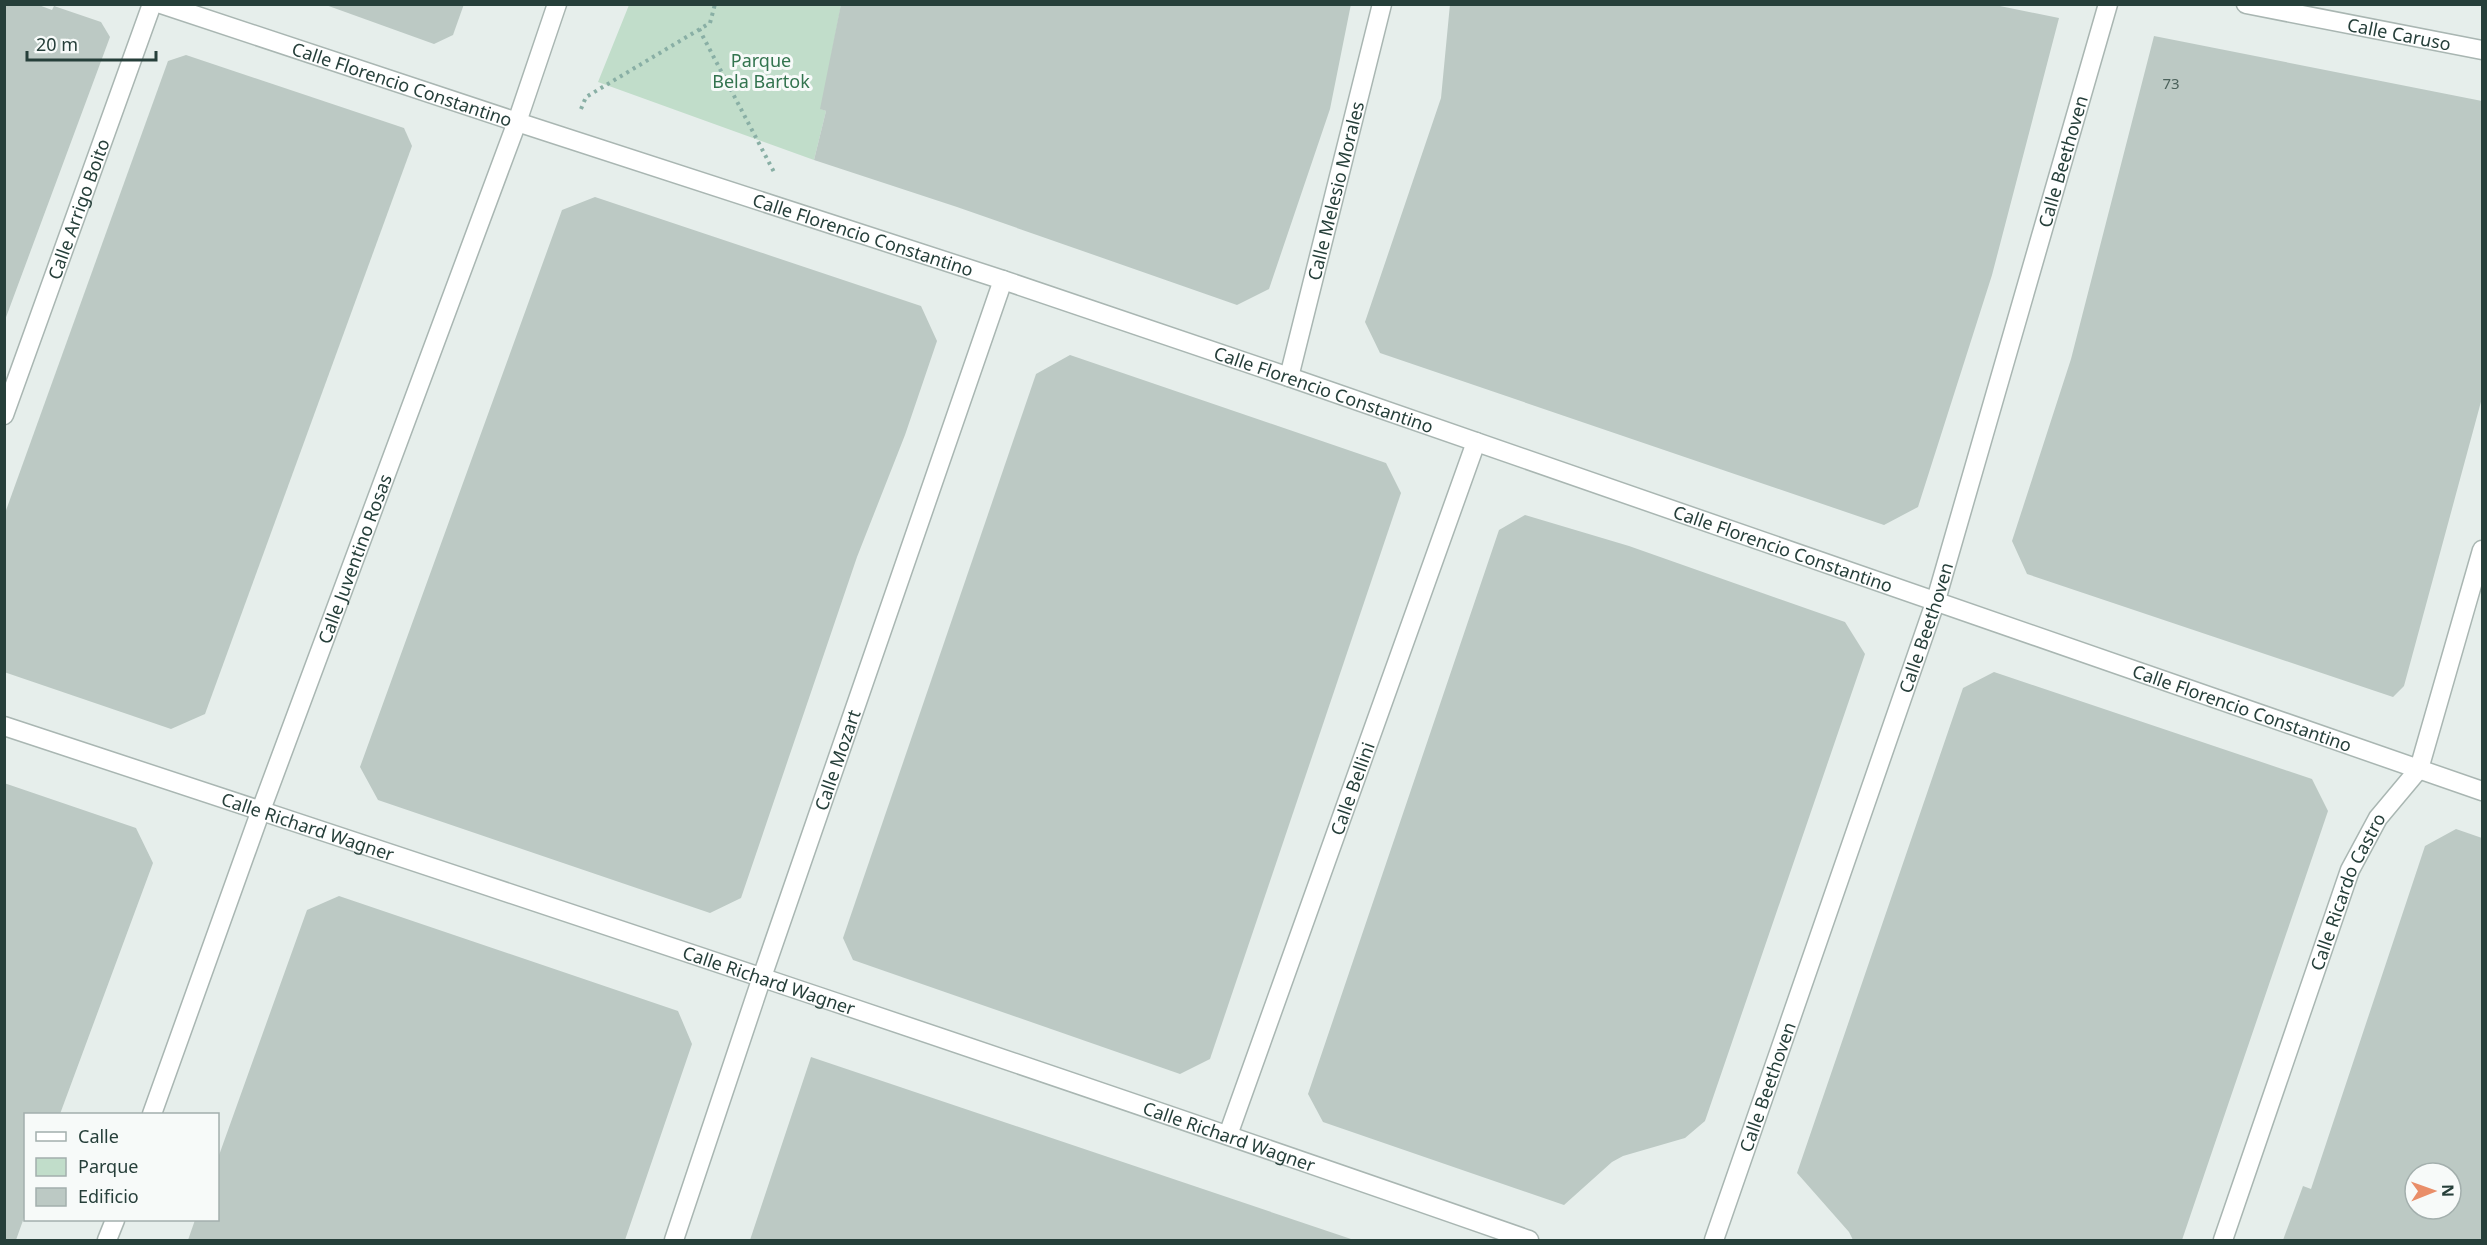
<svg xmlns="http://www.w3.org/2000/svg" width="2487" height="1245" font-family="'Noto Sans',sans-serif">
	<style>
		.green { fill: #c1ddca }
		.building { fill: #bcc9c4; fill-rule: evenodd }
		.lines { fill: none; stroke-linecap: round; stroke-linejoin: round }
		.minor-casing { stroke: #a9b6b2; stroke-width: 21 }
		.tertiary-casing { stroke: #a9b6b2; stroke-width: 21 }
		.path { stroke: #89afa5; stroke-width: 4; stroke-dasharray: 3 4.5; stroke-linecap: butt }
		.minor { stroke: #fff; stroke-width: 18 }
		.tertiary { stroke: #fff; stroke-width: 18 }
		.labels { text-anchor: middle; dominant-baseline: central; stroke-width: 6; stroke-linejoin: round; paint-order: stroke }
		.number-label { font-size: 15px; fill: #4c625c }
		.street-label { font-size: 18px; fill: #263f3a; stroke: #f7faf9 }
		.park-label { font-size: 18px; fill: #33744f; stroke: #f7faf9 }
	</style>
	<rect width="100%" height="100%" fill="#e6eeeb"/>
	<polygon class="green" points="629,5 841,5 821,109 826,111 814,160 598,82"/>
	<g class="building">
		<polygon points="4,4 36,4 52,10 54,6 101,22 110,37 5,320"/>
		<polygon points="323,4 464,4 453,35 434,44"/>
		<polygon points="841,4 1351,4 1330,109 1269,289 1237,305 957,207 814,160 826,111 820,109"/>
		<polygon points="1450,4 1990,4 2059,18 1992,275 1918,507 1884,525 1380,353 1365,322 1441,98"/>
		<polygon points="2154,36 2482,101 2482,398 2404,686 2393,697 2027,574 2012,541 2071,359"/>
		<polygon points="186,55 404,128 412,146 205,714 171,729 4,672 4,516 168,61"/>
		<polygon points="595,197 921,306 937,341 905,435 857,557 741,898 710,913 378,800 360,767 562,210"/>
		<polygon points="1070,355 1386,463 1401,493 1210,1059 1180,1074 853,960 843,938 1036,374"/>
		<polygon points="1525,515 1629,546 1845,622 1865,654 1705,1121 1685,1138 1623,1156 1612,1162 1564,1205 1323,1122 1308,1094 1499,530"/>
		<polygon points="1994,672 2312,779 2328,811 2182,1240 1853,1240 1849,1232 1797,1173 1963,688"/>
		<polygon points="4,783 136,828 153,863 60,1114 26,1114 26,1212 16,1240 4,1240"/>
		<path d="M2456,829L2482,838V1240H2283L2303,1186L2311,1189L2425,846ZM2415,1173H2451V1209H2415Z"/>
		<polygon points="339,896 678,1011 692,1044 625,1240 188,1240 195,1220 218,1220 218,1158 307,910"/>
		<polygon points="811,1057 1354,1240 750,1240"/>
	</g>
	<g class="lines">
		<defs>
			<g id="minor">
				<path id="s1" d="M2246,4L2482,50"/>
				<path id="s2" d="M517,122L1003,280L1289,377L2482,791"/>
				<path id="s3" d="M1289,377L1382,4"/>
				<path id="s4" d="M4,415L152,4"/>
				<path id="s5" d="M4,726C514,894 1023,1063 1529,1240"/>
				<path id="s6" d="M1228,1135L1476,442"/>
				<path id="s7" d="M674,1240L762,977L1003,280"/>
				<path id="s8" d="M1714,1240L1936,600L2108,4"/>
				<path id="s9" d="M2223,1240L2350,870L2378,818L2419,769L2482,550"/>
			</g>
			<g id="tertiary">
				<path id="s10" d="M161,4L517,122"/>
				<path id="s11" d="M152,1114L261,810L517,122L557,4"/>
				<polyline points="107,1240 115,1220"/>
			</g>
		</defs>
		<use href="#minor" class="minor-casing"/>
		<use href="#tertiary" class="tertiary-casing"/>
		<g class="path">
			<polyline points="699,29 774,172"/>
			<polyline points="581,109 586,97 710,23 715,4"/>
		</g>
		<use href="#minor" class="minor"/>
		<use href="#tertiary" class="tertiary"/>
	</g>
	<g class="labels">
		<g class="number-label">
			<text x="2171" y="83">73</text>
		</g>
		<g class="street-label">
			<text stroke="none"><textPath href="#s1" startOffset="156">Calle Caruso</textPath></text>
			<text stroke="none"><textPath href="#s10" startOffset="254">Calle Florencio Constantino</textPath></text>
			<text stroke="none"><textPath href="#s8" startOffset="1134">Calle Beethoven</textPath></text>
			<text stroke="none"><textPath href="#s3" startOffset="192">Calle Melesio Morales</textPath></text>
			<text stroke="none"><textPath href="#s4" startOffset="219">Calle Arrigo Boito</textPath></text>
			<text stroke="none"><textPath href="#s2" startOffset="364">Calle Florencio Constantino</textPath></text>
			<text stroke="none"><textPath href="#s2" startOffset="850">Calle Florencio Constantino</textPath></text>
			<text stroke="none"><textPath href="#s2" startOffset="1336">Calle Florencio Constantino</textPath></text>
			<text stroke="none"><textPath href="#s11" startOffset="591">Calle Juventino Rosas</textPath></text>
			<text stroke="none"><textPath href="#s8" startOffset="648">Calle Beethoven</textPath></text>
			<text stroke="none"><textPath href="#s2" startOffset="1822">Calle Florencio Constantino</textPath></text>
			<text stroke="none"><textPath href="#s7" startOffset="507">Calle Mozart</textPath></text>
			<text stroke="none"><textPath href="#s6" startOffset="368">Calle Bellini</textPath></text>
			<text stroke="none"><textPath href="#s5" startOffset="320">Calle Richard Wagner</textPath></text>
			<text stroke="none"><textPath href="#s9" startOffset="370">Calle Ricardo Castro</textPath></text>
			<text stroke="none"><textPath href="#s5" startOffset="806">Calle Richard Wagner</textPath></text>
			<text stroke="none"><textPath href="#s8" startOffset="162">Calle Beethoven</textPath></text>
			<text stroke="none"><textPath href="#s5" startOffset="1292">Calle Richard Wagner</textPath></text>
		</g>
		<g class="park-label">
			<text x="761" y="60">Parque<tspan x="761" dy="21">Bela Bartok</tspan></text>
		</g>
	</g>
	<rect width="2487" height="1245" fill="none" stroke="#263f3a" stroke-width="12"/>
	<rect x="24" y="1113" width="195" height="108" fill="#f7faf9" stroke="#a3afad" stroke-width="1.5"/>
	<rect x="36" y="1132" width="30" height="9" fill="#ffffff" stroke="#a3afad" stroke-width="1.5"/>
	<text x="78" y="1143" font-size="18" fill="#263f3a">Calle</text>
	<rect x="36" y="1158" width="30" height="18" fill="#c1ddca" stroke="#a3afad" stroke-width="1.5"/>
	<text x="78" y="1173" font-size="18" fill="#263f3a">Parque</text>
	<rect x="36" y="1188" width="30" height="18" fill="#bcc9c4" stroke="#a3afad" stroke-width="1.5"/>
	<text x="78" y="1203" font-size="18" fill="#263f3a">Edificio</text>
	<g transform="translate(2433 1191) rotate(89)"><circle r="28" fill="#f7faf9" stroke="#a3afad" stroke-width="1.5"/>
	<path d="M0-4.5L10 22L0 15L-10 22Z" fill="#e98e69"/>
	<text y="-9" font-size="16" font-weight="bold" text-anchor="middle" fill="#263f3a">N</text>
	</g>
	<path d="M27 51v9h129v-9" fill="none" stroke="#263f3a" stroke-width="3"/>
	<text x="36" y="51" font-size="18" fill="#263f3a" stroke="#f7faf9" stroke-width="4.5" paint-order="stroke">20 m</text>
</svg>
